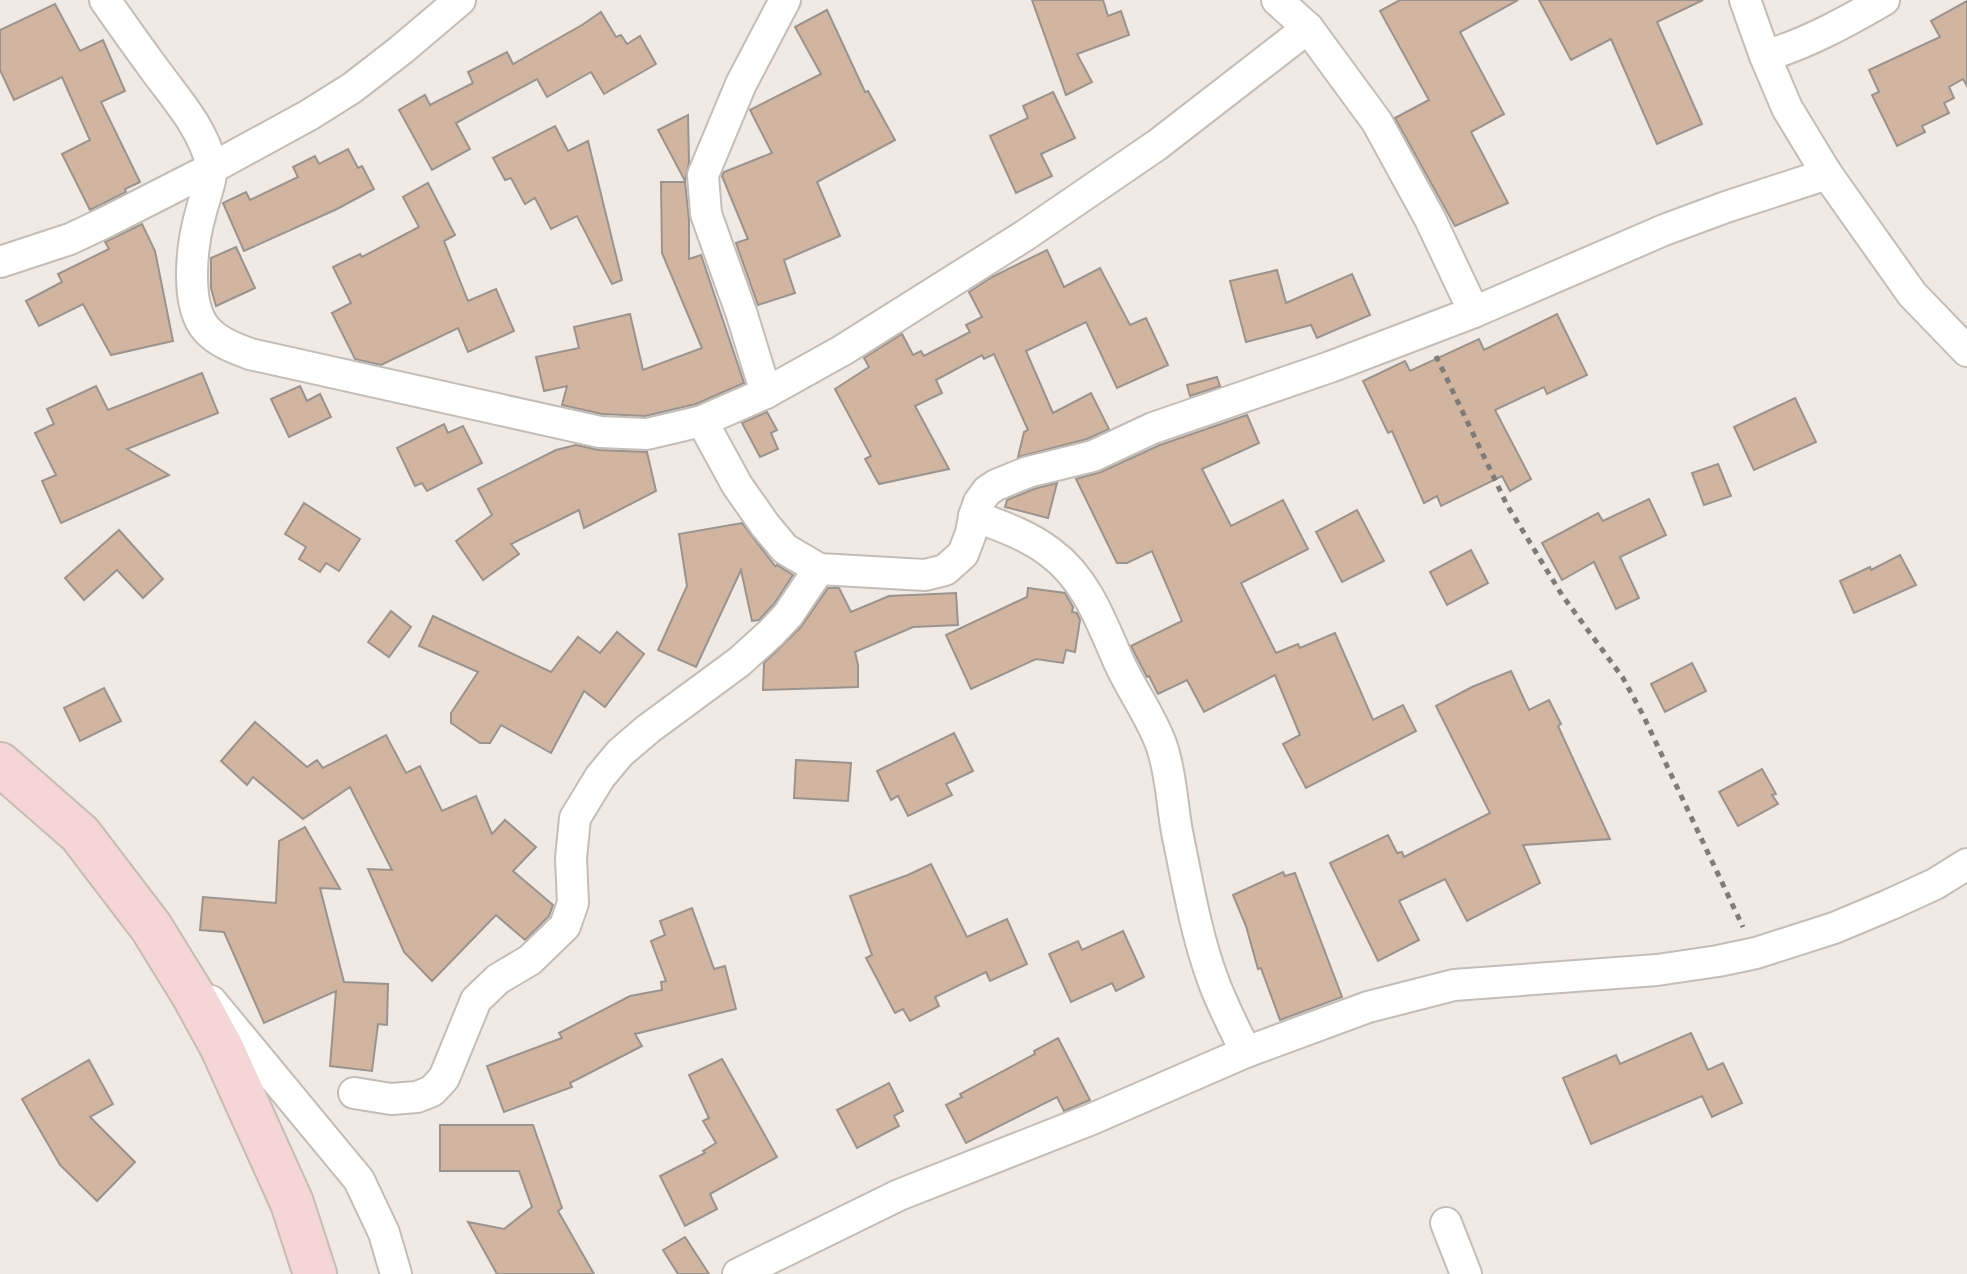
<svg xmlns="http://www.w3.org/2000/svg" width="1967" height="1274" font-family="'Work Sans',sans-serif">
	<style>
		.building { fill: #d1b5a0; stroke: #9a938e; stroke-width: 2 }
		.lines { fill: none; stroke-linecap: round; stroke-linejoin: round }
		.street-casing { stroke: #c4bcb7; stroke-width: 34 }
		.secondary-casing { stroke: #c4bcb7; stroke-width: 46 }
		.path { stroke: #817b78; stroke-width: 5; stroke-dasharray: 6 6; stroke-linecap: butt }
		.street { stroke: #fff; stroke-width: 30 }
		.secondary { stroke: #f5d5d6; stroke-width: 42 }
	</style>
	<rect width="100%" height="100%" fill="#f1e9e4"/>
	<g class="building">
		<polygon points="1032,0 1103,0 1108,16 1121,11 1129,35 1077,54 1092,82 1066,95"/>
		<polygon points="1400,0 1518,0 1460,32 1504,114 1471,132 1508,203 1455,226 1395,118 1429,100 1380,11"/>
		<polygon points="1539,0 1703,0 1657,22 1702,124 1657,144 1611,39 1571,60"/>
		<polygon points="1967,1 1967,86 1963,79 1949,87 1954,98 1944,103 1949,113 1922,126 1925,132 1897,146 1872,95 1879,92 1869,70 1940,37 1931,21"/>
		<polygon points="55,4 80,51 103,40 125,91 101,102 140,182 125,189 126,192 90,210 62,154 90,140 62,77 14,100 0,70 0,30"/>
		<polygon points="827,10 865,92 868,91 895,140 817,182 840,236 784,260 795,293 758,305 736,243 748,239 722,176 724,172 772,153 750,110 821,74 795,27"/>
		<polygon points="601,12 616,37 621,35 627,44 640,36 656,64 604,94 591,72 547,97 537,79 456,123 470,149 432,170 399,110 425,95 430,105 473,83 468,72 507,52 513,64 582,25"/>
		<polygon points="1053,92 1075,138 1041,154 1052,176 1016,193 990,136 1028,118 1023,106"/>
		<polygon points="688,115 689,163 685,181 658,130"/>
		<polygon points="555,126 568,151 588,141 622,280 612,284 577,216 551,229 535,198 525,204 511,178 505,180 493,158"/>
		<polygon points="348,149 358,168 362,166 374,189 337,209 244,251 223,203 246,192 250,200 298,177 293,167 315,156 319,164"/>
		<polygon points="661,182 685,182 689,220 689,259 701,255 744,383 696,404 645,416 602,414 562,405 567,386 544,391 536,357 579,348 574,327 630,314 643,370 702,348 662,253"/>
		<polygon points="428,183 455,235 444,241 468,301 496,289 514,331 468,352 458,328 381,365 355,359 332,313 351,303 333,267 360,254 362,257 419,227 403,197"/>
		<polygon points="142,224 155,251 173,341 111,355 83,304 39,326 26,301 62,282 58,274 109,249 105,242"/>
		<polygon points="236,247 255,288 216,306 211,288 211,258"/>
		<polygon points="1047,250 1064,287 1100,268 1130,325 1146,318 1168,365 1117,388 1086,322 1026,351 1053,413 1091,393 1109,429 1087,439 1018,457 1024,432 1028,430 994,354 984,359 982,355 936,380 942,393 915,406 949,469 879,484 865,459 871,456 835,389 869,367 864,358 902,334 913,355 921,351 924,356 970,332 966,325 982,317 969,292 992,277"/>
		<polygon points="1277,270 1286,303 1352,274 1370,315 1317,338 1311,325 1246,342 1230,281"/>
		<polygon points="1557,314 1587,375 1547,394 1544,387 1495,410 1531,479 1510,491 1502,476 1441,506 1437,496 1424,503 1392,431 1388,433 1363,381 1405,361 1410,371 1479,339 1484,350"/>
		<polygon points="202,373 218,413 127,449 169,475 61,523 42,481 56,475 35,433 54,424 47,409 96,386 108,410"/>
		<polygon points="1217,377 1220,386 1190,396 1187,385"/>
		<polygon points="300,386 307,401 320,394 331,417 289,437 271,399"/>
		<polygon points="1795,398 1816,442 1754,470 1734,427"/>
		<polygon points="767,412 777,430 771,433 778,449 760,457 742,423"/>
		<polygon points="1247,415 1259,443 1202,469 1231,526 1283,500 1308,549 1241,583 1276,653 1298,644 1300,648 1335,633 1373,720 1403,705 1416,731 1306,788 1283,744 1300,735 1275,675 1204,712 1187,680 1158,694 1149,676 1147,677 1145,673 1131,646 1182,621 1152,551 1127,563 1117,563 1076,479 1101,472 1160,445"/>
		<polygon points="444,424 448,433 463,426 482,463 427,491 422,483 415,486 397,448"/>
		<polygon points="576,445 599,450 647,452 656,491 584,528 579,510 511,544 519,554 483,580 456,541 492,515 478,489 556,450"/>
		<polygon points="1718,464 1731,496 1704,505 1692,473"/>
		<polygon points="1057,483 1048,518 1005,507 1007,500 1034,489"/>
		<polygon points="1649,499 1666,535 1620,557 1639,598 1616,609 1594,562 1562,580 1542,543 1598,513 1603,521"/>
		<polygon points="304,503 360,539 339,571 326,563 320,572 299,559 306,547 285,534"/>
		<polygon points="1357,510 1384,561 1342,582 1316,532"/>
		<polygon points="742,523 775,566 777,565 793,575 774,604 759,620 752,621 741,570 696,667 658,650 687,586 679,534"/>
		<polygon points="119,530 163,579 143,598 117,570 84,600 65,578"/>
		<polygon points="1471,550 1488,583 1447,605 1430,572"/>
		<polygon points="1900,555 1916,585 1854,613 1840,581 1870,567 1871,570"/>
		<polygon points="828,588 839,588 851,612 889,596 956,593 958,625 913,627 855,652 858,665 858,687 763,690 764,663 801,627"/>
		<polygon points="1028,588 1065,593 1073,607 1072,612 1077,613 1080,620 1075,652 1066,650 1063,663 1036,659 971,689 946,635 1027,597"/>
		<polygon points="391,611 411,627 389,657 368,642"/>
		<polygon points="433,616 551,672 578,637 600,653 617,632 644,654 605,707 584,691 551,753 501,725 490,743 480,743 451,723 451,713 478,672 419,646"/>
		<polygon points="1692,663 1706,691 1665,712 1651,684"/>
		<polygon points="1511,671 1529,710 1549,700 1561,724 1558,726 1610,839 1523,845 1540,883 1467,921 1445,879 1399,901 1419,940 1378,961 1330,863 1388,835 1397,853 1402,852 1404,857 1490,813 1436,706 1472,687"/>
		<polygon points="104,688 121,721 80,741 64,708"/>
		<polygon points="255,722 307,767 317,760 323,768 386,735 406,773 420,766 442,811 476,796 492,834 505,820 536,847 513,871 553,905 549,916 525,940 496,915 432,981 404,952 368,869 392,870 350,787 303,819 253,777 247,785 221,761"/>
		<polygon points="954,733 973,771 946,784 952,795 908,816 898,796 891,800 877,771"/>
		<polygon points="796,760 851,763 848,801 794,798"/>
		<polygon points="1762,769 1776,794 1772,795 1778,804 1738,826 1719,792"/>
		<polygon points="305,827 340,889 320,888 344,982 388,984 387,1025 378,1024 372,1071 330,1066 336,991 264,1023 224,932 200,930 203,897 276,903 279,841"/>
		<polygon points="931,864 967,937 1007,919 1027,964 990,981 986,972 935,997 939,1006 910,1021 903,1009 895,1013 866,958 872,955 850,896 908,875"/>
		<polygon points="1283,872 1285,876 1295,873 1342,997 1280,1020 1261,968 1258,969 1246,926 1233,895"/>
		<polygon points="692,908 714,969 725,966 736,1009 635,1034 642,1046 570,1083 572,1087 504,1112 487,1066 562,1038 559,1033 630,996 662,990 661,982 666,981 651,941 665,935 660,921"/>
		<polygon points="1123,931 1144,977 1116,991 1112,983 1071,1002 1049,954 1078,941 1082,950"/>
		<polygon points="1691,1033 1708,1070 1723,1063 1742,1103 1712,1117 1702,1096 1591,1144 1563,1078 1616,1055 1620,1064"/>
		<polygon points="1058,1038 1090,1100 1064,1111 1057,1097 966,1143 946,1105 962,1097 960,1094 1035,1054 1034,1051"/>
		<polygon points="722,1059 777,1157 710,1194 717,1209 685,1226 660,1176 705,1153 703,1151 716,1143 703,1121 709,1118 689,1075"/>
		<polygon points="89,1060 113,1104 90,1117 135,1162 97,1201 60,1165 22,1099"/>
		<polygon points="889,1083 903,1111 894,1116 899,1126 857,1148 837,1110"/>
		<polygon points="440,1125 533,1125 562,1208 558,1211 594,1274 497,1274 468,1222 504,1229 532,1207 519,1171 440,1171"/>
		<polygon points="685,1237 709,1274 678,1274 663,1250"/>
	</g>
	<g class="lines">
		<defs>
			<g id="street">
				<path d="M105,0C121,23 138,47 155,70C176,99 203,128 211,164C214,175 204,199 201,212C192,243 184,305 207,330C219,343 235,348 250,354L600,432L647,434L702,421L766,393L843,350L1024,236L1157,145L1308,28"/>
				<polyline points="1277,0 1308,28 1377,122 1430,219 1474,312"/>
				<polyline points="1745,0 1765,56 1787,108 1827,174 1912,294 1967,351"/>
				<path d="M1765,56C1808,43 1846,22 1884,0"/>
				<polyline points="0,262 70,239 106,222 212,168 309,115 352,88 401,50 460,0"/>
				<polyline points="766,393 742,315 706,214 703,175 741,84 785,0"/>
				<polyline points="702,421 737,485 765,525 785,549 819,569 925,575 945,570 963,554 971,533 974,516 979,502 987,491 996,485 1028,472 1093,456 1153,428 1330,367 1474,312 1664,230 1726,207 1827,174"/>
				<path d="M974,516C1001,526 1028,535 1051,553C1086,579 1101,621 1118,660C1131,690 1152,717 1162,747C1172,777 1172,808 1178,837C1188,885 1196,934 1213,980C1222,1005 1234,1028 1246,1052"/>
				<polyline points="211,1001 359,1180 384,1233 396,1274"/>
				<polyline points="354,1093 391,1099 417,1097 432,1091 444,1078 476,1000 498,979 530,960 565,926 573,903 571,858 575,818 600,777 620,753 648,729 739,662 771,633 788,615 819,569"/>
				<polyline points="1446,1223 1466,1274"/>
				<polyline points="738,1274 899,1195 1092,1119 1246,1052 1368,1007 1454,985 1657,970 1718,961 1756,953 1834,928 1889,905 1935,884 1967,864"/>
			</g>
			<polyline id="secondary" points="0,764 80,834 151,927 193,995 222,1048 292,1203 315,1274"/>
		</defs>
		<use href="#street" class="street-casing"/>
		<use href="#secondary" class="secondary-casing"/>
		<polyline class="path" points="1436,356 1507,505 1562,595 1623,678 1643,715 1743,927"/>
		<use href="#street" class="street"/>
		<use href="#secondary" class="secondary"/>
	</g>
</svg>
